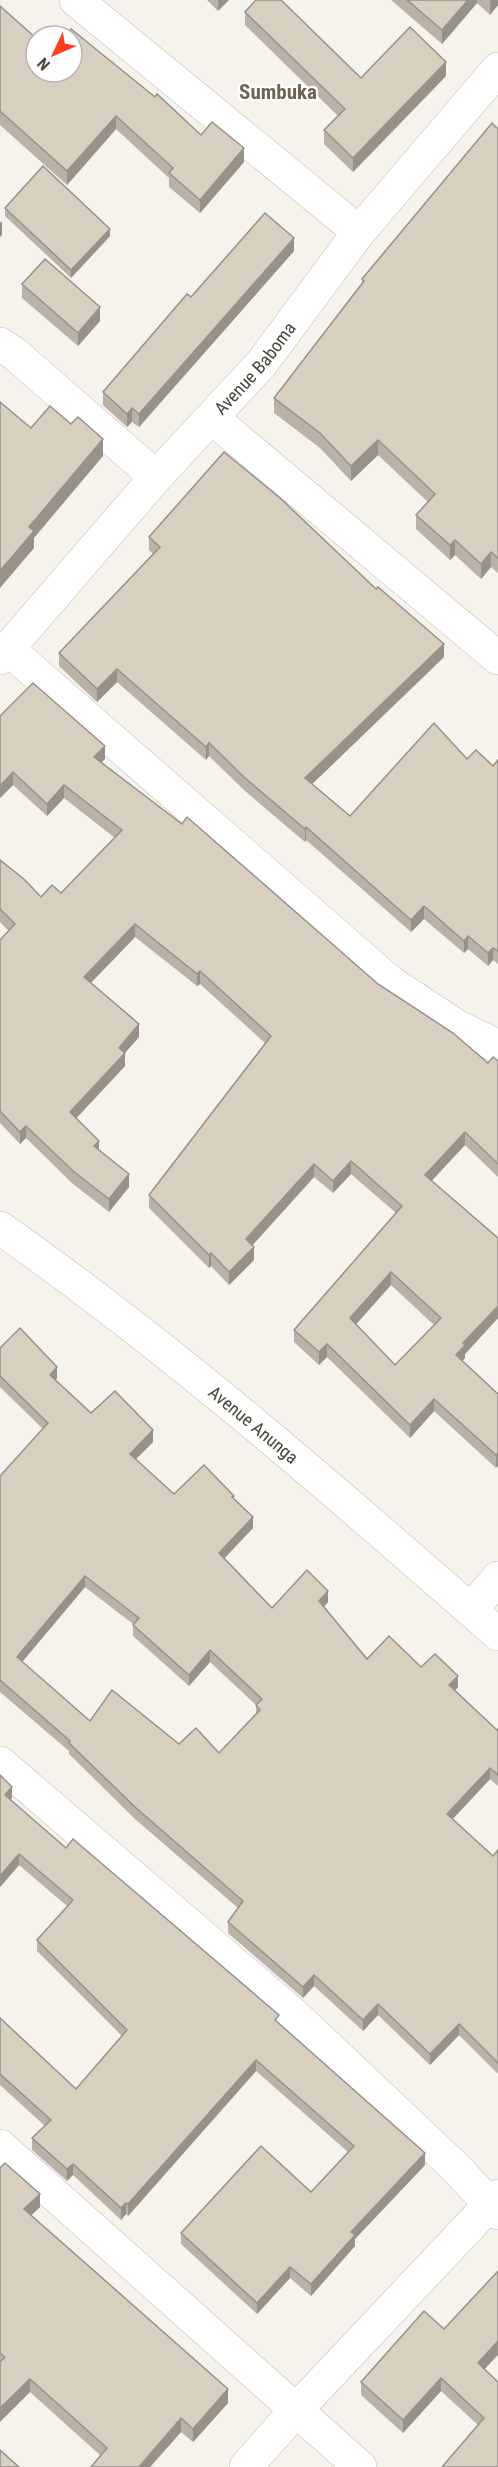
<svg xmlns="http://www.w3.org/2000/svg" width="498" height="2467" font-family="'Roboto Condensed',sans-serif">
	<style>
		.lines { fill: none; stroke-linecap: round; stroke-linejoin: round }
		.minor-casing { stroke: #c2bbae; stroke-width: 34 }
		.minor { stroke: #fff; stroke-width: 33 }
		.wall { fill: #bab2a6; fill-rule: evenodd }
		.shaded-wall { fill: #979187 }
		.building { fill: #d8cfc1; stroke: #979187; stroke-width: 1.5; fill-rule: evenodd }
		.labels { text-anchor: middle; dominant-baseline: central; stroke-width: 4.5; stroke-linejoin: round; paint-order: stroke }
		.street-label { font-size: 18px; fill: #4b4439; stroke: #fff }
		.quarter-label { font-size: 21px; font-weight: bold; fill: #6e6250; stroke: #fff }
	</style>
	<rect width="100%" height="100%" fill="#f6f3ec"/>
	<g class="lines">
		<defs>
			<g id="minor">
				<polyline points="76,0 359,232"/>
				<polyline points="0,344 15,354 156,477"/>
				<polyline points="212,418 498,658"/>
				<polyline points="8,649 390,982 458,1027 498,1046"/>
				<path id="s1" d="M0,658L156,477L262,363L359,232L498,69"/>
				<path id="s2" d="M0,1228C175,1351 337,1493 498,1634"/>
				<polyline points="471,1610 498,1578"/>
				<polyline points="0,1763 293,2014 456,2168 498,2213"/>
				<polyline points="0,2146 360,2467"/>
				<polyline points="246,2467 296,2410 498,2196"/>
			</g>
		</defs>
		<use href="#minor" class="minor-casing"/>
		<use href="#minor" class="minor"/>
	</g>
	<g class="wall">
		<polygon points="207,0 229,0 218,11"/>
		<polygon points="391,0 498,0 498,5 490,15 477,3 442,44"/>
		<polygon points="0,6 36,72 201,135 244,162 200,213 169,187 169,178 116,129 67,185 0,125"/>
		<polygon points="245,12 361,78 446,76 353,172 324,144 324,130 338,116 245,25"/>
		<polygon points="498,129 498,573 491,567 481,579 455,555 450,560 416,529 416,515 428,502 378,455 351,481 320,448 274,413 274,398 362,284 362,279"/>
		<polygon points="5,208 110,236 71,278 5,216"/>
		<polygon points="294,251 139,427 132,422 127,427 103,405 103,392 191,297"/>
		<polygon points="22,284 100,321 78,346 22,298"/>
		<polygon points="149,537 444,657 312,784 350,816 467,759 493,766 498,760 498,964 493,960 488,966 468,949 464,953 424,919 411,932 306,840 305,842 245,791 209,756 206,760 117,682 97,702 59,666 59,653 153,554 149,550"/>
		<path d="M0,716L105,759L101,762L378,984L488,1063L498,1061V1177L465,1145L431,1181L498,1238V1318L465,1354V1358L462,1361L498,1394L496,1468L434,1411L410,1438L327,1357L319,1365L294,1342V1330L396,1213L351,1174L333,1193L314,1177L252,1246L254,1260L229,1285L211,1266L209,1268L149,1208V1195L265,1043L200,984L197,986L135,937L91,983L139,1037L125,1053V1066L76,1118L99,1151L129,1187L109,1212L73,1184L26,1138L20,1144L0,1123V940L9,931L0,922V860L41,897L61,893L115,838L64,798L47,816L13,785L0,798ZM391,1285L434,1325L395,1365L356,1324Z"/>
		<path d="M0,1348L57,1378L56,1380L91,1413L153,1442L136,1459L174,1494L234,1499L253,1528L224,1558L272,1608L328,1602L324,1607L367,1659L421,1667L458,1687L455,1690L497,1730L498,1729V1786L490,1779L453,1819L493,1856L498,1850V2074L459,2035L430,2065L378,2015L363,2031L314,1986L303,1998L228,1933V1922L238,1908L135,1819L69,1754V1751L0,1692V1476L43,1429L0,1387ZM85,1587L133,1624V1636L189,1686L210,1662L256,1705V1714L219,1753L179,1744L90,1721L22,1662Z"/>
		<polygon points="0,1775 12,1798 10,1800 66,1848 279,2023 425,2165 355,2239 355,2246 311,2296 290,2278 257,2314 181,2244 181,2233 311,2192 348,2152 256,2071 128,2216 126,2214 121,2220 73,2175 67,2181 32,2150 32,2138 45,2126 0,2085 0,2018 76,2089 122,2036 37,1951 37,1940 67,1906 19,1865 0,1887"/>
		<polygon points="0,2168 40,2207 31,2215 228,2403 193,2442 181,2432 150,2467 91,2467 101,2456 30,2392 0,2421"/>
		<polygon points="484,2369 498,2467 478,2425 441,2391 403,2433 361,2395 361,2382"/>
	</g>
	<g class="shaded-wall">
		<polygon points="218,0 229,0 218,11"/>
		<polygon points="468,0 477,0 477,3 442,44 442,30"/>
		<polygon points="491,0 498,0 498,5 490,15 490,1"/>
		<polygon points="446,62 446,76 353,172 353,158"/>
		<polygon points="116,116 116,129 67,185 67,171"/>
		<polygon points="244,148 244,162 200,213 200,200"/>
		<polygon points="2,221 2,235 0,237 0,223"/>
		<polygon points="110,229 110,236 71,278 71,270"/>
		<polygon points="294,238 294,251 139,427 139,414"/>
		<polygon points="100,307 100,321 78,346 78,333"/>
		<polygon points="132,408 132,422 127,427 127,414"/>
		<polygon points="103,439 103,456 34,538 34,548 0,588 0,571 29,527"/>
		<polygon points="378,440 378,455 351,481 351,466"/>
		<polygon points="455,540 455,555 450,560 450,545"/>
		<polygon points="491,552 491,567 481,579 481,564"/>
		<polygon points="444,644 444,657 305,791 305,778"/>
		<polygon points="117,669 117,682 97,702 97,689"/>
		<polygon points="209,743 209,756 206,760 206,747"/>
		<polygon points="105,746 105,759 94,770 94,757"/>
		<polygon points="13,772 13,785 0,798 0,786"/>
		<polygon points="64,785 64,798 47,816 47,804"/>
		<polygon points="306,827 306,840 305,842 305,829"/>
		<polygon points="424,906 424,919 411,932 411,920"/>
		<polygon points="135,924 135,937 84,990 84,977"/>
		<polygon points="468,936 468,949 464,953 464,941"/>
		<polygon points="493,948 493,960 488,966 488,953"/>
		<polygon points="200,971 200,984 197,986 197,974"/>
		<polygon points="139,1024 139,1037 123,1055 125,1053 125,1066 70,1125 70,1112 119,1048"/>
		<polygon points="26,1126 26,1138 20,1144 20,1132"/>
		<polygon points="465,1132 465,1145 425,1188 425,1175"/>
		<polygon points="99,1141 99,1153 94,1146"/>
		<polygon points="351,1161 351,1174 333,1193 333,1181"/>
		<polygon points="314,1164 314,1177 246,1252 246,1239"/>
		<polygon points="129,1174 129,1187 109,1212 109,1199"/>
		<polygon points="254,1247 254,1260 229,1285 229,1272"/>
		<polygon points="211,1253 211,1266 209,1268 209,1255"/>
		<polygon points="391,1272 391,1285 350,1331 350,1318"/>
		<polygon points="498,1306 498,1318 465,1354 465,1358 456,1368 456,1355 463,1343"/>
		<polygon points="327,1344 327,1357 319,1365 319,1352"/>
		<polygon points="57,1367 57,1378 50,1386 50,1375"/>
		<polygon points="434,1399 434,1411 410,1438 410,1425"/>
		<polygon points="153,1430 153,1442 130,1465 130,1454"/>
		<polygon points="498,1453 498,1466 496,1468 496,1455"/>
		<polygon points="253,1517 253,1528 219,1564 219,1553"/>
		<polygon points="85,1576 85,1587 17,1668 17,1657"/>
		<polygon points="328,1591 328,1602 319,1612 319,1601"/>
		<polygon points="210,1650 210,1662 189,1686 189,1675"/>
		<polygon points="458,1676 458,1687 449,1696 449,1685"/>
		<polygon points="490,1768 490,1779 447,1825 447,1814"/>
		<polygon points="12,1787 12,1798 5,1806 5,1795"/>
		<polygon points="19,1854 19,1865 0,1887 0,1876"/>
		<polygon points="314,1975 314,1986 303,1998 303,1987"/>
		<polygon points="378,2004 378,2015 363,2031 363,2020"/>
		<polygon points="459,2024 459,2035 430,2065 430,2054"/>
		<polygon points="256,2060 256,2071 128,2216 128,2204"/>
		<polygon points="425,2153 425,2165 355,2239 355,2246 311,2296 311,2284 351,2232"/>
		<polygon points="73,2164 73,2175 67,2181 67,2169"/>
		<polygon points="40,2194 40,2207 24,2222 24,2209"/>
		<polygon points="126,2203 126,2214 121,2220 121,2208"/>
		<polygon points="290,2267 290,2278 257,2314 257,2303"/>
		<polygon points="498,2341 498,2355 478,2376 478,2363"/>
		<polygon points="441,2378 441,2391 403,2433 403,2420"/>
		<polygon points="30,2379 30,2392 0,2422 0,2408"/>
		<polygon points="228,2389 228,2403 193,2442 193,2429"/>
		<polygon points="181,2418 181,2432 150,2467 139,2467"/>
	</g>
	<g class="building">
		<polygon points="256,0 281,0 361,78 410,27 446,62 353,158 324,130 345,109 245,12"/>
		<polygon points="407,0 468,0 442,30"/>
		<polygon points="0,6 36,38 36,72 72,72 72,36 65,36 71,29 155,97 157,94 201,135 212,122 244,148 200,200 169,173 173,168 116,116 67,171 0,111"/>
		<polygon points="492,123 498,129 498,558 491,552 481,564 455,540 450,545 416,515 435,494 378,440 351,466 320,433 274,398 364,281 362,279"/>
		<polygon points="43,166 110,229 71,270 5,208"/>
		<polygon points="265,213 294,238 139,414 132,408 127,414 103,392 187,294 191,297"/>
		<polygon points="45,259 100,307 78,333 22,284"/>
		<polygon points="0,402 31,428 50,406 71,424 78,417 103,439 29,527 34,531 0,571"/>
		<polygon points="224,452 280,498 376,589 378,587 444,644 305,778 350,816 434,723 467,759 476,750 493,766 498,760 498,951 493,948 488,953 468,936 464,941 424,906 411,920 306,827 305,829 245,778 209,743 206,747 117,669 97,689 59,653 160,547 149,537"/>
		<path d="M33,683L105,746L94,757L182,824L187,817L378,984L453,1033L488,1063L493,1057L498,1061V1164L465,1132L425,1175L498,1238V1306L463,1343L465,1345L456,1355L498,1394V1453L496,1455L434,1399L410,1425L327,1344L319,1352L294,1330L402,1206L351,1161L333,1181L314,1164L246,1239L254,1247L229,1272L211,1253L209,1255L149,1195L271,1036L200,971L197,974L135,924L84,977L139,1024L119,1048L125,1053L70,1112L99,1141L94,1146L129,1174L109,1199L73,1171L26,1126L20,1132L0,1111V940L15,924L0,909V860L25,880L41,897L52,885L61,893L122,830L64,785L47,804L13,772L0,786V716ZM391,1272L441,1318L395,1365L350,1318Z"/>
		<path d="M20,1328L57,1367L50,1375L91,1413L115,1391L153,1430L130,1454L174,1494L204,1465L234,1496L232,1497L253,1517L219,1553L272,1608L307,1570L328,1591L319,1601L367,1659L389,1636L421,1667L435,1654L458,1676L449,1685L497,1730L498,1729V1775L490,1768L447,1814L493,1856L498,1850V2063L459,2024L430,2054L378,2004L363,2020L314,1975L303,1987L228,1922L243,1901L135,1807L69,1743L70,1741L0,1680V1476L48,1423L0,1376V1348ZM85,1576L139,1618L133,1625L189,1675L210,1650L262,1699L256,1705L260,1710L219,1753L196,1728L179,1744L112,1690L90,1721L17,1657Z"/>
		<polygon points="0,1775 12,1787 5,1795 66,1848 73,1839 279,2015 275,2020 425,2153 351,2232 355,2235 311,2284 290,2267 257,2303 181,2233 261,2146 311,2192 354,2146 256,2060 128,2204 126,2203 121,2208 73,2164 67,2169 32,2138 51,2120 0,2074 0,2018 76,2089 127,2030 37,1940 73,1900 19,1854 0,1876"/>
		<polygon points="5,2163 40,2194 24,2209 228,2389 193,2429 181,2418 139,2467 91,2467 107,2448 30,2379 0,2408 0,2362 5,2357 0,2353 0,2168"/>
		<polygon points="498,2271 498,2341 478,2363 498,2382 498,2467 442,2467 484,2418 441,2378 403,2420 361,2382 424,2311 444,2329"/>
		<polygon points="0,2450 19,2467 0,2467"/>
	</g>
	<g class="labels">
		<g class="street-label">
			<text stroke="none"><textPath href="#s1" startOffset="386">Avenue Baboma</textPath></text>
			<text stroke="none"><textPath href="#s2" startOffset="321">Avenue Anunga</textPath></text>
		</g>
		<g class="quarter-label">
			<text x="278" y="92">Sumbuka</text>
		</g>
	</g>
	<g transform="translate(54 54) rotate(226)"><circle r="28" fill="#ffffff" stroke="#b7b4b0" stroke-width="1.5"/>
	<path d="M0-4.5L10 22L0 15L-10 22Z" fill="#fc3f1d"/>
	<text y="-9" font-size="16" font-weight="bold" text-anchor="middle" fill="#4b4439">N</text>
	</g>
</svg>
